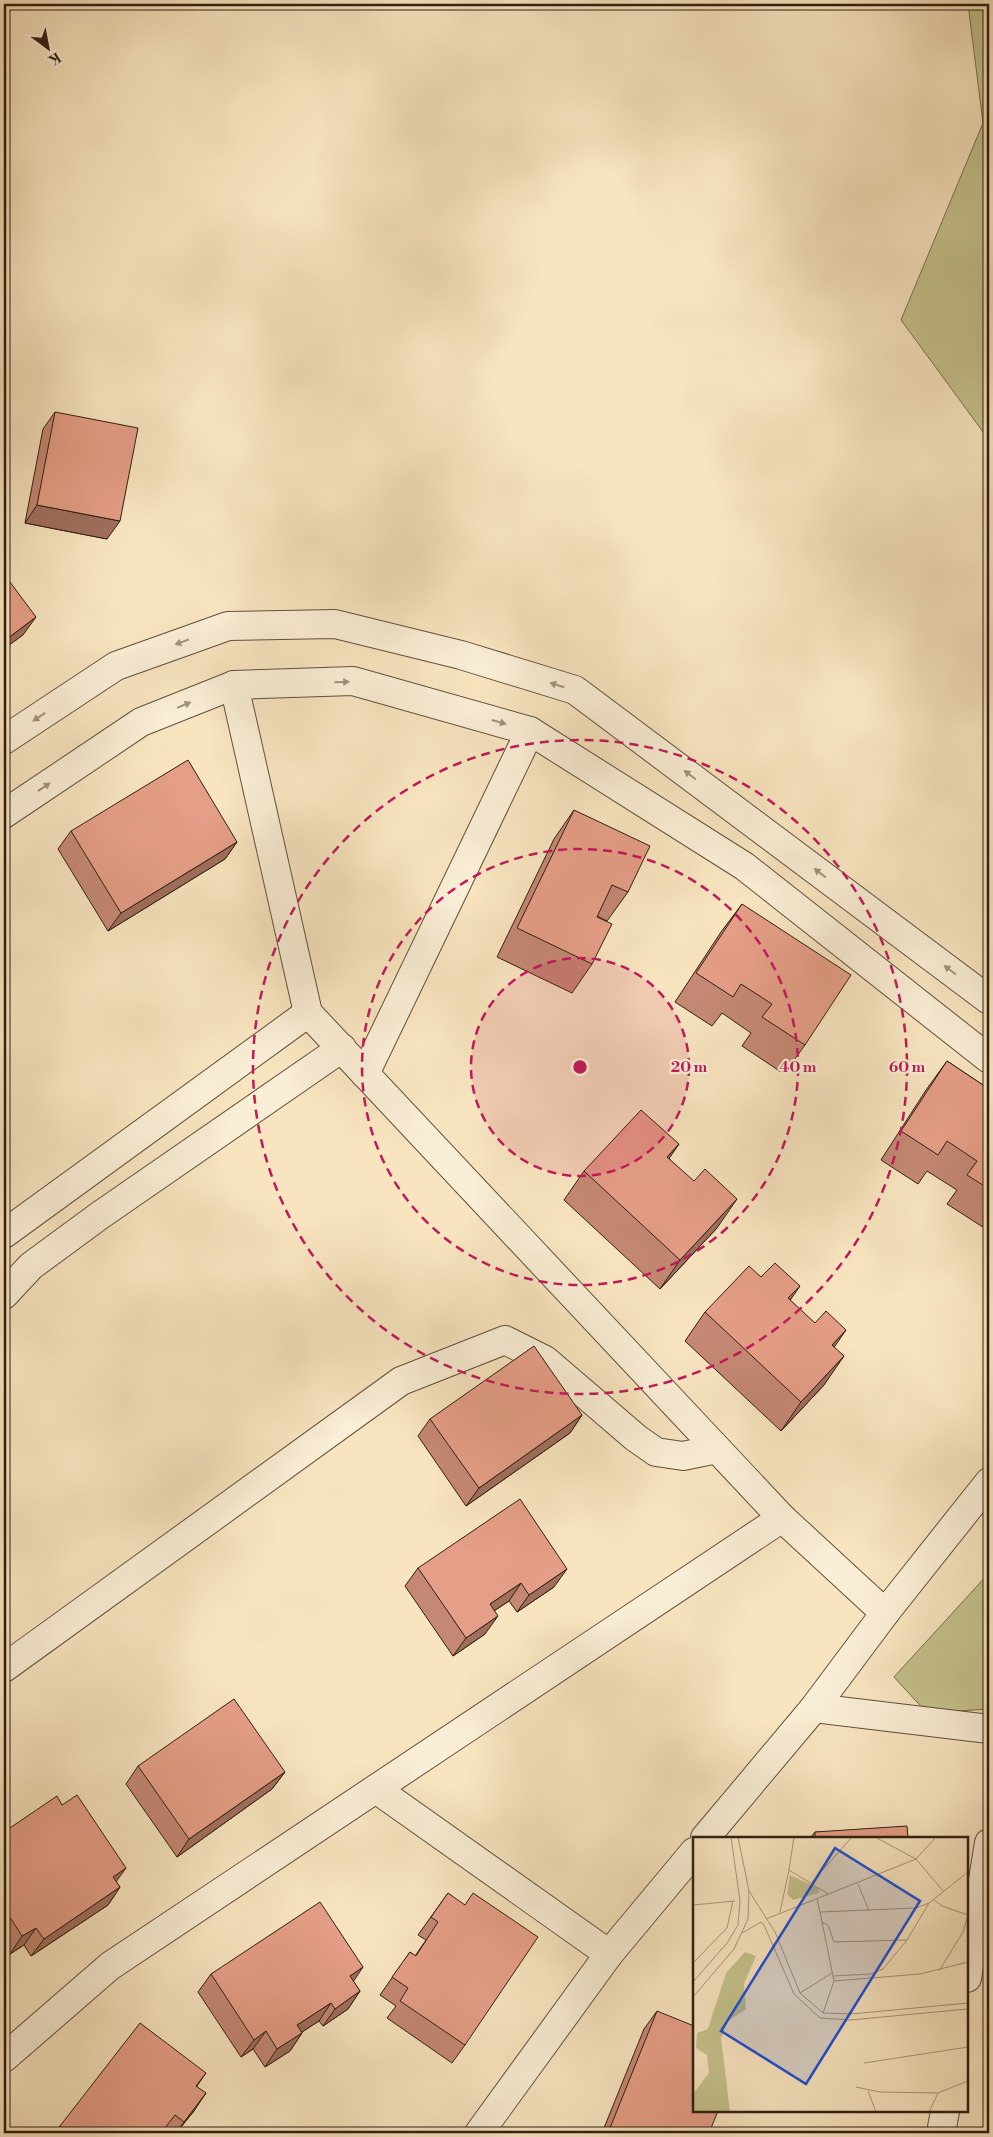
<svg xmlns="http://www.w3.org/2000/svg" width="993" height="2137" font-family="'Libre Bodoni',serif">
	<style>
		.green { fill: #c5c28d; stroke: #7a704e }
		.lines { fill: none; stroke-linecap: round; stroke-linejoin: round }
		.minor-casing { stroke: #62503c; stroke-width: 30 }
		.minor { stroke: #faeed6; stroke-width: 28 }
		.wall { fill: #c58874; stroke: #301f10 }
		.shaded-wall { fill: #a06f5e; stroke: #301f10 }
		.building { fill: #e59e87; stroke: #301f10 }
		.oneway { fill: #9f917d }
		.ring { fill: none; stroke: #c2185b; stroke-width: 2.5; stroke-dasharray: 9 6 }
		.inset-road { fill: none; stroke: #a8967a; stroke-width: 1 }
		.view { fill: #1d4ed8; fill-opacity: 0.15; stroke: #1d4ed8; stroke-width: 2.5 }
		.inset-edge { fill: none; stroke: #301f10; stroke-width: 2.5 }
		.centre { fill: #c2185b; stroke: #faeed6; stroke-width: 2.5 }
		.ring-label { font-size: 15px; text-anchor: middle; font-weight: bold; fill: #c2185b; stroke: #faeed6; stroke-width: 4.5; stroke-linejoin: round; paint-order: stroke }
	</style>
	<rect width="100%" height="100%" fill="#f8e5c0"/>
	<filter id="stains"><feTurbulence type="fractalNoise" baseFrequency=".004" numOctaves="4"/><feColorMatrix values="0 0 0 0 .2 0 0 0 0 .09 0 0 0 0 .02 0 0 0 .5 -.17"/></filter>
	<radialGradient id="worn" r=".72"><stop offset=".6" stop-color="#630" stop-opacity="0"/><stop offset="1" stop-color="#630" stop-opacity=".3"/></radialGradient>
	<g class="green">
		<polygon points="968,4 989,4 989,440 901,320 983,123"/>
		<polygon points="989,1573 989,1709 927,1713 894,1677"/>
	</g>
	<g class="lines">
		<defs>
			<g id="minor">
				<polyline points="234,685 308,1013 782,1518"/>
				<polyline points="4,740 116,666 228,626 335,624 461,655 575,690 989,1000"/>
				<polyline points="4,814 141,722 234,685 353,681 530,731 744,866 989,1059"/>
				<polyline points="365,1074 530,731"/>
				<polyline points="4,1234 308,1013"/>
				<polyline points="4,1295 31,1266 99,1216 342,1048"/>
				<polyline points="4,1668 401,1381 505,1340 545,1360 636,1438 656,1452 683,1456 717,1449"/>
				<polyline points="814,1708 989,1729"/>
				<polyline points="376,1789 609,1954"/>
				<polyline points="705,1838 814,1708 885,1613 989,1482"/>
				<polyline points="967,1978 989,1843"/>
				<polyline points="4,2058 110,1966 782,1518 885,1613"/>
				<polyline points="479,2133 609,1954 694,1852"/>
				<polyline points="941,2133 945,2111"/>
			</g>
		</defs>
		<use href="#minor" class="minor-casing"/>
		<use href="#minor" class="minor"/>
	</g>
	<g class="wall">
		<polygon points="55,412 107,539 25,523 43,429"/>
		<polygon points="574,810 628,892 607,921 597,916 592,964 572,993 497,957 554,839"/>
		<polygon points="71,831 237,842 225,859 108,931 58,849"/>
		<polygon points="742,904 805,1045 784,1074 742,1046 751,1033 722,1013 712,1026 675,1002 721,932"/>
		<polygon points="947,1061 989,1089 989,1231 947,1204 957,1190 927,1171 918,1184 881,1160 926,1090"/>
		<polygon points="679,1144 669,1158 717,1228 660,1289 564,1200 584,1171"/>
		<polygon points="761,1277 790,1300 834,1347 824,1385 781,1431 685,1341 705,1312"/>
		<polygon points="582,1415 570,1433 466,1506 418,1436 430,1419"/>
		<polygon points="418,1568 554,1587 517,1612 509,1601 494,1611 485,1634 453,1656 405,1586"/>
		<polygon points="138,1766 285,1772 272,1789 177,1857 126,1784"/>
		<polygon points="62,1805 120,1887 108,1905 31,1956 24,1945 10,1954 4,1945 4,1832"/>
		<polygon points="815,1832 908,1838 810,1838"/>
		<polygon points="448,1893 465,2045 452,2063 387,2018 396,2006 380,1995 410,1952 415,1956 426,1940 418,1935"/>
		<polygon points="211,1974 353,1981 360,1991 348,2009 323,2026 319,2021 302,2032 302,2033 290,2051 265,2067 253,2049 241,2057 198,1992"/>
		<polygon points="657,2011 709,2133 602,2133 644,2029"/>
		<polygon points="206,2073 197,2086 194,2111 176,2133 55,2133 60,2126"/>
	</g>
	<g class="shaded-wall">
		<polygon points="37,505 120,521 107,539 25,523"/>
		<polygon points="36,617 23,635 4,649 4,641"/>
		<polygon points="237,842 225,859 108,931 121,913"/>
		<polygon points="679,1144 659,1173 667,1157"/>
		<polygon points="737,1199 717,1228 660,1289 680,1260"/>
		<polygon points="800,1286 780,1315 788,1298"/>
		<polygon points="846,1330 826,1359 832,1345"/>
		<polygon points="844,1356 824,1385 781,1431 801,1402"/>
		<polygon points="582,1415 570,1433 466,1506 479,1488"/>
		<polygon points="567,1569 554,1587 517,1612 529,1595"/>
		<polygon points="521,1583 509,1601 477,1622 490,1604"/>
		<polygon points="498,1616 485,1634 453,1656 466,1638"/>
		<polygon points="285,1772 272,1789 177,1857 189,1839"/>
		<polygon points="126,1868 113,1886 113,1877"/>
		<polygon points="120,1887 108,1905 31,1956 44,1939"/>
		<polygon points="36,1928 24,1945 10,1954 22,1936"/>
		<polygon points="363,1967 351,1985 350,1976"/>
		<polygon points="360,1991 348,2009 323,2026 335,2009"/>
		<polygon points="331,2003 319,2021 285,2043 297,2025"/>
		<polygon points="266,2031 253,2049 241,2057 254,2040"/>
		<polygon points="302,2033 290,2051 265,2067 277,2049"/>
		<polygon points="206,2093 194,2111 176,2133 184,2122"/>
	</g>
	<g class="building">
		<polygon points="55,412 138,428 120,521 37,505"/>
		<polygon points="4,574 36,617 4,641"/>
		<polygon points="188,760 237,842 121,913 71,831"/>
		<polygon points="574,810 650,846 628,892 612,885 597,917 612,924 592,964 517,928"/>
		<polygon points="742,904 851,975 805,1045 762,1017 772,1004 741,984 733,997 696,973"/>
		<polygon points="947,1061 989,1089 989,1189 967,1175 977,1161 947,1141 938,1155 901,1131"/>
		<polygon points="641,1110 679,1144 667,1157 694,1181 705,1169 737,1199 680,1260 584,1171"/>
		<polygon points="775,1263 800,1286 788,1298 815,1323 826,1311 846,1330 832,1345 844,1356 801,1402 705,1312 749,1266 761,1277"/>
		<polygon points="534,1346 582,1415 479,1488 430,1419"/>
		<polygon points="520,1499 567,1569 529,1595 521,1583 490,1604 498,1616 466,1638 418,1568"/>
		<polygon points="234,1699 285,1772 189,1839 138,1766"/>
		<polygon points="77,1795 126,1868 113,1877 120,1887 44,1939 36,1928 22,1936 4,1908 4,1846 8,1844 4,1838 4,1832 57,1796 62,1805"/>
		<polygon points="907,1826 908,1838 815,1838 815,1832"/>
		<polygon points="448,1893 465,1905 473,1893 538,1937 465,2045 400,2001 408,1988 392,1977 410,1952 416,1956 438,1922 431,1917"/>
		<polygon points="320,1902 363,1967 350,1976 360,1991 335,2009 331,2003 297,2025 302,2033 277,2049 266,2031 254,2040 211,1974"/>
		<polygon points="657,2011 694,2026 694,2111 718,2111 709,2133 608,2133"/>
		<polygon points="140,2023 206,2073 196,2086 206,2093 184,2122 175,2115 161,2133 69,2133 60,2126"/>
	</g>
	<defs><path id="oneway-solid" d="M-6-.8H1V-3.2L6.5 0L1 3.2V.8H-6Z" transform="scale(1.25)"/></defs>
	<g class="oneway">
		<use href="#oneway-solid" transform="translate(182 642) rotate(160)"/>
		<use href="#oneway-solid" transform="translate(342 682) rotate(-2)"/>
		<use href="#oneway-solid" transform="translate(557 685) rotate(-163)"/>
		<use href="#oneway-solid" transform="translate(184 705) rotate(-22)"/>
		<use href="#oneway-solid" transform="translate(39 717) rotate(147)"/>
		<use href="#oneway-solid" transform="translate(499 722) rotate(16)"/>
		<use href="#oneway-solid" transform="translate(690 775) rotate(-143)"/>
		<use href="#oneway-solid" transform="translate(44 787) rotate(-34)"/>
		<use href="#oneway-solid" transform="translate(820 873) rotate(-143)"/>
		<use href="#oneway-solid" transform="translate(950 970) rotate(-143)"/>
	</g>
	<circle cx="580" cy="1067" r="109" fill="#c2185b" fill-opacity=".12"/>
	<g class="ring">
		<circle cx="580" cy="1067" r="109"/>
		<circle cx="580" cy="1067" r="218"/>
		<circle cx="580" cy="1067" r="327"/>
	</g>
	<g transform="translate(693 1837)">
		<rect width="275" height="275" fill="#f8e5c0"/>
		<path d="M97,38L125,51L126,56L100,63L94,57ZM52,115L63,119L51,147L53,172L35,184L28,201L37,275H0V257L16,236L14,218L3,211L4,196L15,192L33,136Z" fill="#c5c28d"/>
		<path class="inset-road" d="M101,0L96,33L135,57M182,0L223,22L243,0M119,45L159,0M165,47L176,74M56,54L82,95L107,156L130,176L158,177L275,166M124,62L127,75L223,71L236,66L275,35M240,62L249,69L275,78M0,68L42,64M87,75L96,33M127,75L141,144L130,176M73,82L223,22L251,55M129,85L135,88L141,105L214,103M49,96L68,85L71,88L101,157L127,181L157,183L275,172M0,126L34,91L40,64M246,134L270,95L275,78M140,139L178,137L190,132L214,103L236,66M141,144L227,137L275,125M0,145L34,106L45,88L47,64L38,0M107,156L139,136M0,160L41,112L55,82L56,54L45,0M171,226L275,210M163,250L187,255L245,256M175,254L183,275M236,275L245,256L275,244"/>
		<path class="view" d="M142,11L227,64L113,247L28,194Z"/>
		<rect width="275" height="275" class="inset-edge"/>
	</g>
	<circle cx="580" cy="1067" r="8" class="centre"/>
	<g class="ring-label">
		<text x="689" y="1072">20 m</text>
		<text x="798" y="1072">40 m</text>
		<text x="907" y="1072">60 m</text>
	</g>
	<rect width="993" height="2137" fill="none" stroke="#f8e5c0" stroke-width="20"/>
	<rect x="5" y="5" width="983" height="2127" fill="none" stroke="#301f10" stroke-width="2.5"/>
	<rect x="10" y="10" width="973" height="2117" fill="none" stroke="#301f10"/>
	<g transform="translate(48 48) rotate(148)" stroke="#faeed6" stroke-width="4" paint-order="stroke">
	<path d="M0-4L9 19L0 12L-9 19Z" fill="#301f10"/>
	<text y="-8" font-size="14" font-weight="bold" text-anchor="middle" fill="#301f10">K</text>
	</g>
	<rect width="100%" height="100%" filter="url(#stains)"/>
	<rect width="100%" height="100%" fill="url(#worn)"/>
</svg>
